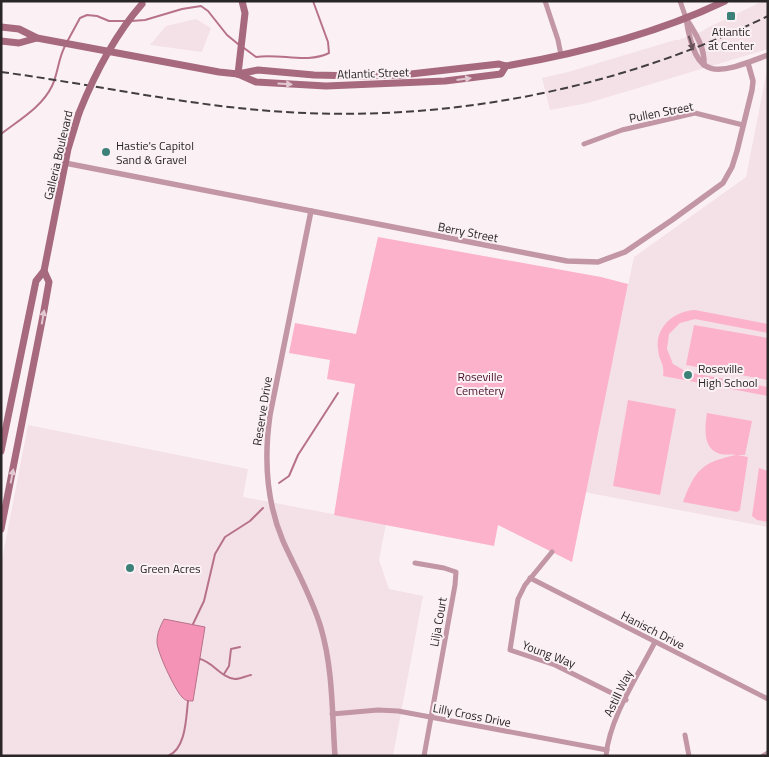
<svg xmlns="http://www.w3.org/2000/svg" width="769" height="757" font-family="'Titillium Web',sans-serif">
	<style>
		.built { fill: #f4e1e7 }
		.green { fill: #fcb2ca }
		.water { fill: #f493b5; stroke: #b7728a }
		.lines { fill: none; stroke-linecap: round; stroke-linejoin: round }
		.stream { stroke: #b7728a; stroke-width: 2 }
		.minor { stroke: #c296a4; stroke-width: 5 }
		.tertiary { stroke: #c296a4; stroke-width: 5.5 }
		.secondary { stroke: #a6697e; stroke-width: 7 }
		.rail { stroke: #423e3f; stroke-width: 2; stroke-dasharray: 8 4; stroke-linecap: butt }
		.secondary-bridge { stroke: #a6697e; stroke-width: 7 }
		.oneway { fill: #675359 }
		.oneway2 { fill: #e2c8d1 }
		.poi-dot { fill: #3c8177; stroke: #fbf1f4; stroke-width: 2 }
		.labels { text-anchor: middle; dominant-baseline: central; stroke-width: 4; stroke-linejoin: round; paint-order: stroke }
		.poi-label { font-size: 12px; fill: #2a2627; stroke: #fbf1f4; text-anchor: start }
		.street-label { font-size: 12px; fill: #2a2627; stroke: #fbf1f4 }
		.park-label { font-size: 12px; fill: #4b112a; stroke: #fbf1f4 }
	</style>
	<rect width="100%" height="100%" fill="#fbf1f4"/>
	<g class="built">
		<polygon points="763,1 768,1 768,49 588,103 550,110 542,78 568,72 675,40 678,40 703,31 705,29"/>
		<polygon points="196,19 211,28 202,52 150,45 166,26"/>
		<polygon points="768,65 768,527 584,492 634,257 746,177"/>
		<polygon points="28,425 248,469 243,497 386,524 379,560 389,589 423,596 393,756 1,756 1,565"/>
	</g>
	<g class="green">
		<polygon points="378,237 601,277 628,284 572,562 498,525 494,546 334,515 355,384 327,379 330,360 289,353 295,323 356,334"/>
		<path d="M695,310L768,324V333L695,319L680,323L669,334L667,349L673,364L687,372L768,387V396L663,376C665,363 659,362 658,349C655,327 674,311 695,310Z"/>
		<polygon points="694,325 768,338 768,380 686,365"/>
		<polygon points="628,400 676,409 660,495 613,486"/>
		<path d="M707,413L752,421L745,455H737L748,457L740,510L737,512L683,502C695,470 702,462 736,455C731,454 725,455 720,454C702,449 705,427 707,413Z"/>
		<polygon points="759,468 768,471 768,522 757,520 752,516"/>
	</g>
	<path class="water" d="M164,619L205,627L193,701C189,701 185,701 182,697C175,690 157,652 157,642C157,633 160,627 164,619Z"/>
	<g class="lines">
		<g class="stream">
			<polyline points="131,21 145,20 182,9 201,6 208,11 227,35 238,44"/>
			<polyline points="67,42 80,18 87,15 97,16 109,21 127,21"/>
			<path d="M244,48L256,57C280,53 307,64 329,53L328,42L313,1"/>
			<path d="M1,134C19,120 42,107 52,86C58,74 58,59 65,46"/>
			<polyline points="279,483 289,476 298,455 338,393"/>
			<polyline points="193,624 204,601 215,554 225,537 250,521 263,508"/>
			<path d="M200,659C213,662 220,677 235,679C240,679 246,676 251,675"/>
			<polyline points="224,674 229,666 231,649 240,647"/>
			<path d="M168,756C186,749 186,718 188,701"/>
		</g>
		<g class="minor">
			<polyline points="545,1 558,40 561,55"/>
			<polyline points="680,1 686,18"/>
			<polyline points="584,144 622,130 695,113 743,125"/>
			<polyline points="552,552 525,585 518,599 510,650 555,665 626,700"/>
			<polyline points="415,563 444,568 456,572 455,585 424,756"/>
			<polyline points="530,578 768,699"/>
			<polyline points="332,714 378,710 398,711 607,750"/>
			<polyline points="685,735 689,756"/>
			<path d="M606,756C609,719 638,675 655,642"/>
			<polyline points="763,756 768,753"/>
		</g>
		<g class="tertiary">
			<path d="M686,18C696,83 716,75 768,55"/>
			<path d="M687,20C696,34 705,48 704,65"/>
			<polyline points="65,163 567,261 598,262 625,252 672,220 723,183 732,167 737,151 752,90 753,81 748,63"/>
			<path d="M311,211L270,415C264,457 266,501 283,541C296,570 312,597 321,628C333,669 332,713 335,756"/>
		</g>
		<g class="secondary">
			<polyline points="1,27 19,29 37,38 219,72 238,74 256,82 326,86 445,81 501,74 506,66"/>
			<polyline points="1,41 19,43 37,38"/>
			<path d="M238,74L258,70L314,75L359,76L402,75L499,64L506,66C581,53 656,34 725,1"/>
			<polyline points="238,74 245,13 242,1"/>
			<polyline points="1,451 36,281 44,271 68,149 79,113"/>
			<polyline points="1,529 43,316 49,282 44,271"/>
		</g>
		<path class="rail" d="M1,72C91,84 180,104 270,111C442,124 614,91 768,16"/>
		<path class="secondary-bridge" d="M79,113C95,73 114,36 142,4"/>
	</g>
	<defs><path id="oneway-solid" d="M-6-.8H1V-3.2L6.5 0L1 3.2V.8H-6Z" transform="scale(1.25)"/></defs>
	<use class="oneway" href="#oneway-solid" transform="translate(691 43) rotate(72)"/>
	<g class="oneway2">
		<use href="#oneway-solid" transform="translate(464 79) rotate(-7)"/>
		<use href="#oneway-solid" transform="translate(285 84) rotate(3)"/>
		<use href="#oneway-solid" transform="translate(43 317) rotate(-80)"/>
		<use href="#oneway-solid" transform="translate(12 476) rotate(-79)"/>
	</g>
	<g class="poi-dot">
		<rect x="726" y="11" width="10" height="10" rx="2.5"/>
		<circle cx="106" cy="152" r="5"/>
		<circle cx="688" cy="375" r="5"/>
		<circle cx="130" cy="568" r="5"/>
	</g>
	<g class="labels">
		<g class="poi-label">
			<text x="731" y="31" text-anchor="middle">Atlantic<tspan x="731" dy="14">at Center</tspan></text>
			<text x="116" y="145">Hastie's Capitol<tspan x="116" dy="14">Sand &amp; Gravel</tspan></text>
			<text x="698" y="368">Roseville<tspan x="698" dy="14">High School</tspan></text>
			<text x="140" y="568">Green Acres</text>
		</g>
		<g class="street-label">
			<text transform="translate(373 73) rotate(-2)">Atlantic Street</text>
			<text transform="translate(661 112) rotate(-11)">Pullen Street</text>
			<text transform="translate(58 155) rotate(-77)">Galleria Boulevard</text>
			<text transform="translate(468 232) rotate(11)">Berry Street</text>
			<text transform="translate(262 411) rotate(-81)">Reserve Drive</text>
			<text transform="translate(438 622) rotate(-80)">Lilja Court</text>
			<text transform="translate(653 630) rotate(27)">Hanisch Drive</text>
			<text transform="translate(549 654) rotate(21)">Young Way</text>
			<text transform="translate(618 693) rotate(-64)">Astill Way</text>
			<text transform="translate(472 715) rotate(11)">Lilly Cross Drive</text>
		</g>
		<g class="park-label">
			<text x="480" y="376">Roseville<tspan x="480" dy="14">Cemetery</tspan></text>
		</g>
	</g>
	<rect width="769" height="757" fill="none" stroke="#2a2627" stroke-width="5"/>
</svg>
